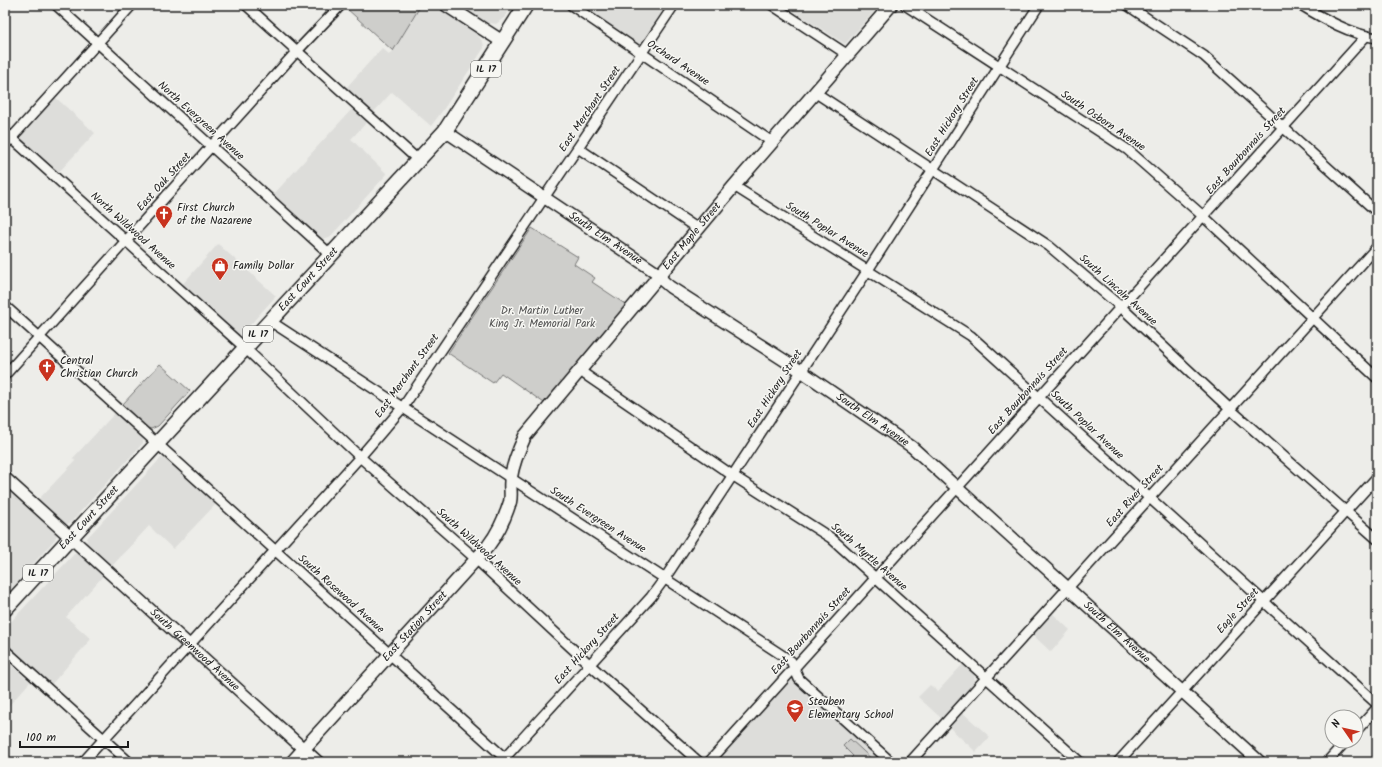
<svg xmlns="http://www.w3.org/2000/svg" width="1382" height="767" font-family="Kalam,sans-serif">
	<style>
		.built { fill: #ddddda }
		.green { fill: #cececb; stroke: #757574 }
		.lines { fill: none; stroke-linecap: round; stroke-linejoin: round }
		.minor-casing { stroke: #1c1c1c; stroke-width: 12 }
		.tertiary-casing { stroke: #1c1c1c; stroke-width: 14 }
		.secondary-casing { stroke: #1c1c1c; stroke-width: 15 }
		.primary-casing { stroke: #1c1c1c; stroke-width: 17 }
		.minor { stroke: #f6f6f2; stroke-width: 9 }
		.tertiary { stroke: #f6f6f2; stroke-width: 11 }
		.secondary { stroke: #f6f6f2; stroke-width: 12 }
		.primary { stroke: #f6f6f2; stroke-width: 14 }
		.labels { text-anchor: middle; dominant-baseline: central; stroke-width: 3; stroke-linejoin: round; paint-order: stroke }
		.shield { fill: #f6f6f2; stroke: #5d5d5c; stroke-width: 1 }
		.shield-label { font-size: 10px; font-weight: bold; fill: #1c1c1c }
		.street-label { font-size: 11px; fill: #1c1c1c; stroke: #f6f6f2 }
		.poi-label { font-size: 11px; fill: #1c1c1c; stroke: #f6f6f2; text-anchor: start }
		.park-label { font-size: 11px; fill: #515151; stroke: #f6f6f2 }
	</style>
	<rect width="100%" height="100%" fill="#edede9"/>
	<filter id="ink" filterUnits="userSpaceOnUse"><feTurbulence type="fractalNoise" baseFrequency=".025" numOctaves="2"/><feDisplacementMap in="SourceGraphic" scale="8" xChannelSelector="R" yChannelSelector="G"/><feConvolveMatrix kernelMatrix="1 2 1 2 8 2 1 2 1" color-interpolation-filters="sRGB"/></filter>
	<g filter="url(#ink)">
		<g class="built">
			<polygon points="421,5 433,5 476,33 483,42 484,48 443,110 431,126 392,92 372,114 345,89 382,48 389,54 392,51"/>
			<polygon points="454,5 513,5 505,17 496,24 485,22"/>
			<polygon points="577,5 666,5 641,43 638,44"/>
			<polygon points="784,5 880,5 845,44"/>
			<polygon points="55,97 95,133 58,173 22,141 21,138 23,131"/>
			<polygon points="352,109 367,122 351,139 387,174 330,237 321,239 318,238 273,195"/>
			<polygon points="218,244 276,296 241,335 238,335 181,286"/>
			<polygon points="116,412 139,433 143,440 143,443 71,522 67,524 62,523 37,501 75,461 73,458"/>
			<polygon points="161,458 167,460 216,504 173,549 149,526 111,567 86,545 87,538"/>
			<polygon points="5,486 57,534 55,539 5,596"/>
			<polygon points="75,553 79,553 104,575 66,617 91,639 50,686 5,644 5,628"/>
			<polygon points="1052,613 1070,630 1051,652 1032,634"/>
			<polygon points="5,659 30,682 5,710"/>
			<polygon points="963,664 974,674 975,681 942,719 918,697 930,685 938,691"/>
			<polygon points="791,680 796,683 882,762 716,762"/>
			<polygon points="962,712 990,737 976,752 949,727"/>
		</g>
		<g class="green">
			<polygon points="348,5 421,5 393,51 345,7"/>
			<polygon points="532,228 578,257 574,264 595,278 592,282 628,306 547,405 501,373 493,383 448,353"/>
			<polygon points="160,364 190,391 158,426 151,429 147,428 122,405"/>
			<polygon points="850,739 875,762 847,762 853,756 843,746"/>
		</g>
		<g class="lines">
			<defs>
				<g id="minor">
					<polyline points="56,5 331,255"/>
					<polyline points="246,5 418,160"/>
					<polyline points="571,5 772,142"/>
					<polyline points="772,5 848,55"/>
					<polyline points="905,5 1128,150 1203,216 1377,378"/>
					<polyline points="1127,5 1204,56 1377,212"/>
					<path d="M1301,5C1324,19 1350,34 1377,38"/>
					<polyline points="816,93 1049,246 1121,307 1230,409 1377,539"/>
					<polyline points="5,132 245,348 360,457 476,559 590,665 699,762"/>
					<polyline points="5,145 132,5"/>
					<polyline points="578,148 698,229"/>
					<polyline points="734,186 971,336 1377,704"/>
					<polyline points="5,306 508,761"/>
					<polyline points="270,321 791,661 799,679 891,762"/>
					<polyline points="580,371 732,475 831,538 1080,762"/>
					<polyline points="5,375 297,51 341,5"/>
					<polyline points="5,650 129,762"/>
					<polyline points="1356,731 1377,708"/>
					<polyline points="83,762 360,457 403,407 674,5"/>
					<polyline points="501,762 651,597 665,578 868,270 1039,5"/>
					<polyline points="709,762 1366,36"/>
					<polyline points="910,762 1377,247"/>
					<polyline points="1118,762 1377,477"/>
					<polyline points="1327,762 1346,741"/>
				</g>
				<g id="tertiary">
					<path id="s1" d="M445,131L660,275L663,281L670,287L801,371L912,447L1260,762"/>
					<path id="s2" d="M5,478L318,762"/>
				</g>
				<g id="secondary">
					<polyline points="446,5 503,42"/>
					<path id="s3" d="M292,762L488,546C498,533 505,518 510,502C512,494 509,485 511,477C513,463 519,449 525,436L734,186L891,5"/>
				</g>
				<g id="primary">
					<path id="s4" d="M5,609L445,131L526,5"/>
				</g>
			</defs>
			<use href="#minor" class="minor-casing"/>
			<use href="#tertiary" class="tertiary-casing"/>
			<use href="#secondary" class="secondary-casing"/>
			<use href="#primary" class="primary-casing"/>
			<use href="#minor" class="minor"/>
			<use href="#tertiary" class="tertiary"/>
			<use href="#secondary" class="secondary"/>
			<use href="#primary" class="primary"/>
		</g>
	</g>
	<defs>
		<symbol id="church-pin" viewBox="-11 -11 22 30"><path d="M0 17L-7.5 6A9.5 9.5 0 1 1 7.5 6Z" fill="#c8321e" stroke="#f6f6f2"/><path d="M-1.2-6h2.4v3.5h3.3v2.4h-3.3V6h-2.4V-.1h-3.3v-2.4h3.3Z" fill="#fff"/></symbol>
		<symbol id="shop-pin" viewBox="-11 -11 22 30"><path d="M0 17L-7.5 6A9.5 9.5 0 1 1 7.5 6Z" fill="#c8321e" stroke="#f6f6f2"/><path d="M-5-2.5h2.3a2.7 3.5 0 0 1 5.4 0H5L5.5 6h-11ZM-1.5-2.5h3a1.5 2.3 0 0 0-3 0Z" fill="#fff"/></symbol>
		<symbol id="school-pin" viewBox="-11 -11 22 30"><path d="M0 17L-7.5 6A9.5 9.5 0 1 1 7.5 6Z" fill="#c8321e" stroke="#f6f6f2"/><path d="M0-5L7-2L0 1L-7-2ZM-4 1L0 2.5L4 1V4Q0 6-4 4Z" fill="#fff"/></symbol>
	</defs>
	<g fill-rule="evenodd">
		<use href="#church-pin" x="154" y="204" width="20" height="27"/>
		<use href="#shop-pin" x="210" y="256" width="20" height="27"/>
		<use href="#church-pin" x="37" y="357" width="20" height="27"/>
		<use href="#school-pin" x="785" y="698" width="20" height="27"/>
	</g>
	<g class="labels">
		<g class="shield">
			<rect x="471" y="61" width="30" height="16" rx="3"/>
			<rect x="243" y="326" width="30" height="16" rx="3"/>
			<rect x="23" y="565" width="30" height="16" rx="3"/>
		</g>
		<g class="shield-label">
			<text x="486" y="69">IL 17</text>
			<text x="258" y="334">IL 17</text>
			<text x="38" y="573">IL 17</text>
		</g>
		<g class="street-label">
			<text transform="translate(678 63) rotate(34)">Orchard Avenue</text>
			<text transform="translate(590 109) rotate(-56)">East Merchant Street</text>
			<text transform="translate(952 117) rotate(-58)">East Hickory Street</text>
			<text transform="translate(201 121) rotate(42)">North Evergreen Avenue</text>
			<text transform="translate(1103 121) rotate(34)">South Osborn Avenue</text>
			<text transform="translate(1246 151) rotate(-48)">East Bourbonnais Street</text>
			<text transform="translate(164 182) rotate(-48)">East Oak Street</text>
			<text transform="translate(827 230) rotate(32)">South Poplar Avenue</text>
			<text transform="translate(133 231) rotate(42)">North Wildwood Avenue</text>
			<text stroke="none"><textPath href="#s3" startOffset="670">East Maple Street</textPath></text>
			<text stroke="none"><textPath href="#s1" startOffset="193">South Elm Avenue</textPath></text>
			<text stroke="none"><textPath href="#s4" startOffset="448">East Court Street</textPath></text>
			<text transform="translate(1118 290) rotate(42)">South Lincoln Avenue</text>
			<text transform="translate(407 376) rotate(-54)">East Merchant Street</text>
			<text transform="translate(775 389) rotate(-57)">East Hickory Street</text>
			<text transform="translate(1028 391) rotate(-48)">East Bourbonnais Street</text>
			<text stroke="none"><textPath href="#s1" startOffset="517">South Elm Avenue</textPath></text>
			<text transform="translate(1087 425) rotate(43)">South Poplar Avenue</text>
			<text transform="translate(1135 496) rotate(-48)">East River Street</text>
			<text stroke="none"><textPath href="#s4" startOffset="124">East Court Street</textPath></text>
			<text transform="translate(598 520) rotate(33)">South Evergreen Avenue</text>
			<text transform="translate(479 547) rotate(42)">South Wildwood Avenue</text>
			<text transform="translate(869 557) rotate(41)">South Myrtle Avenue</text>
			<text transform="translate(341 594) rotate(42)">South Rosewood Avenue</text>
			<text transform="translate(1238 611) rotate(-48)">Eagle Street</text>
			<text stroke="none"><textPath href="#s3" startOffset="183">East Station Street</textPath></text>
			<text transform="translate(811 631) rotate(-48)">East Bourbonnais Street</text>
			<text stroke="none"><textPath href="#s1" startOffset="841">South Elm Avenue</textPath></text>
			<text transform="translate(587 649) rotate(-48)">East Hickory Street</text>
			<text stroke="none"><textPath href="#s2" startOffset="256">South Greenwood Avenue</textPath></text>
		</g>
		<g class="poi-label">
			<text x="177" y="208">First Church<tspan x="177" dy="13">of the Nazarene</tspan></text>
			<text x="233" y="266">Family Dollar</text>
			<text x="60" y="361">Central<tspan x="60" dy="13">Christian Church</tspan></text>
			<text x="808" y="702">Steuben<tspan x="808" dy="13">Elementary School</tspan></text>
		</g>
		<g class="park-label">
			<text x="542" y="311">Dr. Martin Luther<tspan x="542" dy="13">King Jr. Memorial Park</tspan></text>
		</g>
	</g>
	<rect width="1382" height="767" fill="none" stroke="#f6f6f2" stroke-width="20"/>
	<rect x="10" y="10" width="1362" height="747" fill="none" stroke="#1c1c1c" stroke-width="1.5" filter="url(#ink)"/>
	<g transform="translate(1344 729) rotate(304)"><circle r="19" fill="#f6f6f2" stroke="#9f9f9c"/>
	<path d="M0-3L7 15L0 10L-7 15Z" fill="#c8321e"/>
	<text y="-6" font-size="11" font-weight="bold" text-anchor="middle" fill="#1c1c1c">N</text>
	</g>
	<path d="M20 741v6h108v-6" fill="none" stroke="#1c1c1c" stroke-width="2"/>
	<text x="26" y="741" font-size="12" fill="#1c1c1c" stroke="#f6f6f2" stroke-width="3" paint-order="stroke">100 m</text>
</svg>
